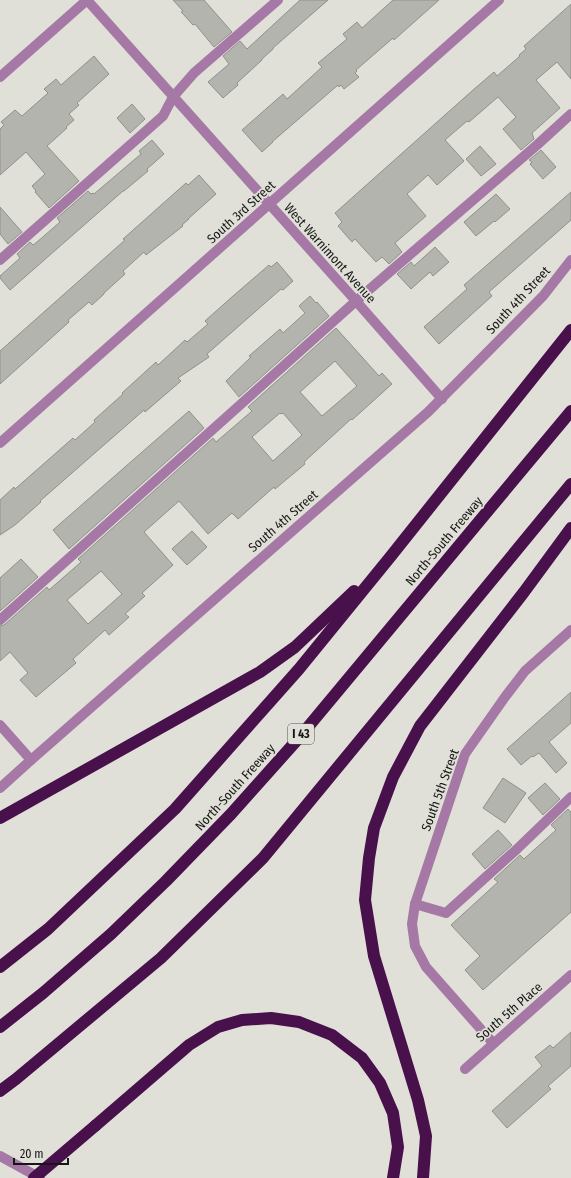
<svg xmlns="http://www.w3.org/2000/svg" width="571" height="1178" font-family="'Fira Sans Condensed',sans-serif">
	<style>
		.building { fill: #b4b4ae; stroke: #91918b; fill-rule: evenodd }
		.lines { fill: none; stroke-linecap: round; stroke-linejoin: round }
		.minor { stroke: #a578a5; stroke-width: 10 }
		.highway { stroke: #49114b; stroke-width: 12 }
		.highway-bridge { stroke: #49114b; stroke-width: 12 }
		.labels { text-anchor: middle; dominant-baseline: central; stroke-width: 3.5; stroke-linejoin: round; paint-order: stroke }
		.shield { fill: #e0e0d9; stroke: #53534f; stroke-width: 1 }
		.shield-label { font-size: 12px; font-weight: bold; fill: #161614 }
		.street-label { font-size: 13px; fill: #161614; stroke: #e0e0d9 }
	</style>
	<rect width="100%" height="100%" fill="#e0e0d9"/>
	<g class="building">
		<polygon points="173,0 204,0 232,32 214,47 195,24 193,25 184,15 181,12 183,11"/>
		<polygon points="300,0 328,0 273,48 273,49 262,59 262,60 237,83 238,85 223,98 208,82 229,64 223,56 240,41 247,49"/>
		<polygon points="393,0 439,0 394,40 393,38 356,70 357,71 355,73 359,77 344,89 341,85 339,87 338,85 272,142 273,142 262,152 242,130 283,94 287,99 322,67 318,63 347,39 343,34 357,22 362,28"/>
		<polygon points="571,4 571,79 557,62 536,80 560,108 532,133 534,139 521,150 503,129 516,117 498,97 469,122 467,121 445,140 464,161 437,185 428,175 407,194 426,216 395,243 402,252 389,264 382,257 376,262 355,239 352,242 338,226 342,222 335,213 473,90 494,72 497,76 520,56 519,55 526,49 524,46"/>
		<polygon points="94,56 109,74 77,103 79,105 69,114 74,120 66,127 67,128 47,146 79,181 49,208 35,192 36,191 32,186 45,174 26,152 0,175 0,129 4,125 1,122 15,110 22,116 48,93 44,89 56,79 61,85"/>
		<polygon points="132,104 145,119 130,133 117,118"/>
		<polygon points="152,140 164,154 147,169 148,171 124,191 123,191 10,290 0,278 0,276 20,258 17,254 30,242 33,245 37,242 60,222 57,218 88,191 91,194 93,193 94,194 141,154 139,151"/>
		<polygon points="480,146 496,164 481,176 466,159"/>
		<polygon points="541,150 556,167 543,179 530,164 532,162 529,160"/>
		<polygon points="199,175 216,194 188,219 189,219 182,225 183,226 146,255 144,252 123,271 125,274 104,293 104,294 92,305 89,302 68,320 69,322 0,384 0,351 125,240 123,239 186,183 188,185"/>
		<polygon points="571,192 571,220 489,292 492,296 461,324 439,344 424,327 467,289 464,285"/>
		<polygon points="496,194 510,209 495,222 494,221 476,236 464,222"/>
		<polygon points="0,207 22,232 8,244 0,234"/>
		<polygon points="435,247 449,262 433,276 430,272 411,289 397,274 411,262 414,266"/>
		<polygon points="277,262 293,281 283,290 281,289 207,354 209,357 178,378 181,381 145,412 144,410 40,501 41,502 15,525 0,535 0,500 14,487 15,489 73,438 75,440 95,422 94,420 123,394 122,393 156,362 158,365 185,340 187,342 208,324 205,321 233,296 269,265 271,267"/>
		<polygon points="310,296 316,303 317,302 329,316 327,318 239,397 226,381 251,357 249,356 280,329 283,333 305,313 299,306"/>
		<path d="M336,328L379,376L382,373L392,384L352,420L351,419L304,462L305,464L275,489L274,487L238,519L232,513L208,534L179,501L144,532L173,565L142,593L145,596L125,614L129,617L109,635L105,630L73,659L76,663L36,697L20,680L28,673L10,652L0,661V626L4,625L47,587L49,590L81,562L78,559L213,438L216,442L252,411L248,407ZM335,361L357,386L322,416L300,392ZM280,413L281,414L283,413L302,435L273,461L252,437ZM101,571L122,594L88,624L67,600Z"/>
		<polygon points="189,411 204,428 69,549 53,530"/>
		<polygon points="192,531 207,547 187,565 172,549"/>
		<polygon points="21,559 38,577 0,611 0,578"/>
		<polygon points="571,692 571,723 549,742 567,763 556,773 539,753 533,757 532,756 521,765 507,749"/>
		<polygon points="503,778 526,793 505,823 483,808"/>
		<polygon points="545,783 560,799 543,815 528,798"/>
		<polygon points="568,809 571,812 571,912 483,990 465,970 480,956 451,925 498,882 494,879 520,855 524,859 556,830 551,825"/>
		<polygon points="498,830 512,845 485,869 472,854"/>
		<polygon points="571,1032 571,1066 548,1086 551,1089 507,1128 492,1111 542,1066 535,1057 550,1045 553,1048"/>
	</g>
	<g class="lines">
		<g class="minor">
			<polyline points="87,0 356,301 442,399"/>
			<polyline points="0,77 87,0"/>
			<polyline points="0,260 163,116 173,97 194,73 278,0"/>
			<polyline points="0,443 499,0"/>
			<polyline points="0,620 356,301 537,145 571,114"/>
			<polyline points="0,725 31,760"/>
			<polyline points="0,788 31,760 428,412 543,296 571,260"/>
			<polyline points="415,904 446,913 517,849 571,797"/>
			<polyline points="493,1043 426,967 415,946 412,924 415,904 465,754 505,697 525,671 571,630"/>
			<polyline points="465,1069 571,975"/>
			<polyline points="0,1156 40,1178"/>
		</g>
		<g class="highway">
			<polyline points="0,818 260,672 295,647 354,591"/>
			<polyline points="0,967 48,929 175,809 299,669 391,556 571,330"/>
			<polyline points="0,1027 43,993 111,934 166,881 231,814 298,739 571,411"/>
			<polyline points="0,1091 16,1079 161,958 263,858 571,484"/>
			<polyline points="95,1126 189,1045 218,1027 242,1020 271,1018 299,1022 332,1035 362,1058 380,1083 393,1113 398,1147 393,1178"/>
			<polyline points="423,1178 426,1136 418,1100 374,956 365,900 369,858 374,828 393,777 420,726 524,592 571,528"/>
		</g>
		<polyline class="highway-bridge" points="34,1178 95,1126"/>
	</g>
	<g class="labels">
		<rect class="shield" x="288" y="724" width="26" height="20" rx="3"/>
		<g class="shield-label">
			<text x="301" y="734">I 43</text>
		</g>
		<g class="street-label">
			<text transform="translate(241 212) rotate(-42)">South 3rd Street</text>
			<text transform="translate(330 253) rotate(48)">West Warnimont Avenue</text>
			<text transform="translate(518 300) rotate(-47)">South 4th Street</text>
			<text transform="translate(283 521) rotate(-41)">South 4th Street</text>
			<text transform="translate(444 541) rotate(-50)">North-South Freeway</text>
			<text transform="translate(235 787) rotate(-48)">North-South Freeway</text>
			<text transform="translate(440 790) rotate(-70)">South 5th Street</text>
			<text transform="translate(509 1012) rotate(-41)">South 5th Place</text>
		</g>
	</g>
	<path d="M14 1158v6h54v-6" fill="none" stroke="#161614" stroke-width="2"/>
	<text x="20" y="1158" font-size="12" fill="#161614" stroke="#e0e0d9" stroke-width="3" paint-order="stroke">20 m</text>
</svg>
